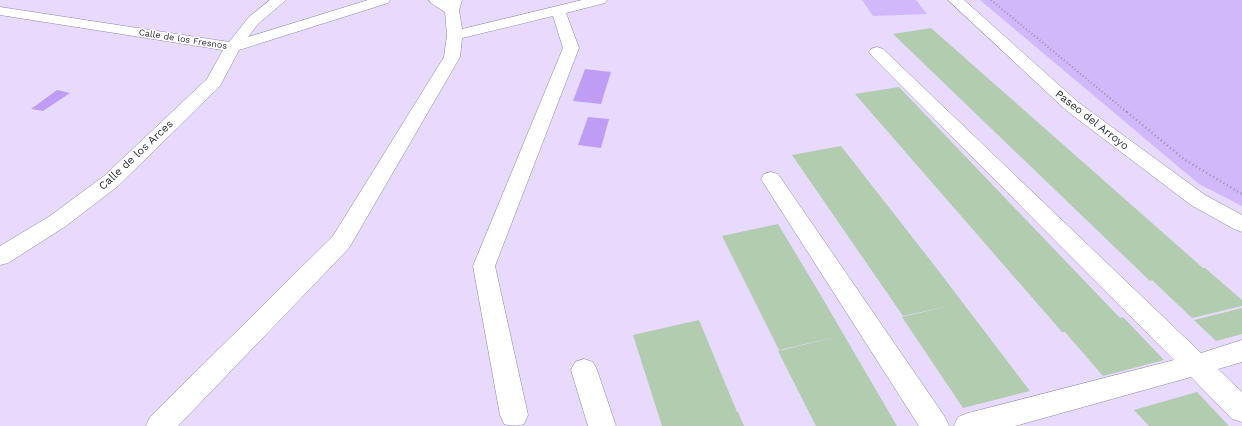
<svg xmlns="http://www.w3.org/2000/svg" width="1242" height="426" font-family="'Work Sans',sans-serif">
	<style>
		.green { fill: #d1b8fb }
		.water { fill: #c09df5 }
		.building { fill: #b2ccaf }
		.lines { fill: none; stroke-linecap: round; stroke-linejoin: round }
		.street-casing { stroke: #9186a5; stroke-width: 1 }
		.path-far1 { stroke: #9990a9; stroke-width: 2; stroke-dasharray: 1 2.5; stroke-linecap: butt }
		.path { stroke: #9990a9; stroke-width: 2.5; stroke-dasharray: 1 3; stroke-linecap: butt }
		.street { fill: #fff; fill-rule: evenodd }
		.labels { text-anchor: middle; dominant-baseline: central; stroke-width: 3; stroke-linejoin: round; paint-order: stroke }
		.far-street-label { font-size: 9px; fill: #2d2936; stroke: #fff }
		.street-label { font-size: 11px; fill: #2d2936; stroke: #fff }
	</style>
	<rect width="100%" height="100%" fill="#e7dafd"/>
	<g class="green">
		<polygon points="862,0 916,0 927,14 873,16"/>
		<polygon points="980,0 1242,0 1242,206 1199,184"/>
	</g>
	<g class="water">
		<polygon points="585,69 611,72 601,104 573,101"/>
		<polygon points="57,90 70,93 43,111 31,109"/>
		<polygon points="588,117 609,119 601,148 578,145"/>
	</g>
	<g class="building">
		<polygon points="931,28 1203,268 1205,268 1242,300 1242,306 1192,318 1152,280 1150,281 893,34"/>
		<polygon points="899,87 1120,318 1123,317 1164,360 1103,376 1065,332 1062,332 855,94"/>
		<polygon points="841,146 934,265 1030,391 963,408 902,317 953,305 903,316 792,155"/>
		<polygon points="778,224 820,294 897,426 816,426 778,351 840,336 779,350 722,236"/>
		<polygon points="1242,308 1242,334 1216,341 1194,320"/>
		<polygon points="699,320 737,412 738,412 744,426 662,426 633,335"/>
		<polygon points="1197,392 1229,426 1149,426 1134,410"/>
	</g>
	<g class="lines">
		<defs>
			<g id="street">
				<polygon points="270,0 286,0 259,23 248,37 368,0 390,0 388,3 239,50 220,86 118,186 66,226 8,263 0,265 0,246 50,216 104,176 207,79 223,50 0,15 0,7 229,42 249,17"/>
				<path d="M429,0H462L459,10L462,29L582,0H607L605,3L566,13L579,48L495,266L528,415L524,424C517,426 511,426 504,424L500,415L473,266L563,48L553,16L462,38L460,57L349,248L178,426H146L150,417L333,236L444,57L447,35L445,12L431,3Z"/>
				<polygon points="948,0 964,0 1079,103 1205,195 1242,215 1242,232 1234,229 1191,205 1067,111"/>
				<polygon points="877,47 883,49 1201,353 1242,340 1242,362 1218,369 1242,392 1242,422 1232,419 1191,377 1015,426 954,426 958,417 968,413 1174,360 871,55 869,52 871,49"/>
				<polygon points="771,172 778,174 945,417 949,426 919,426 761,179 764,174"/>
				<polygon points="584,359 593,362 597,370 616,426 588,426 571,370 575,362"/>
			</g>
		</defs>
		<use href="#street" class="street-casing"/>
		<polyline class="path-far1" points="991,0 1128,113"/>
		<polyline class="path" points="1127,112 1185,160 1242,194"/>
		<use href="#street" class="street"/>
	</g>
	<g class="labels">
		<g class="far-street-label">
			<text transform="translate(183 39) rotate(9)">Calle de los Fresnos</text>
		</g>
		<g class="street-label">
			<text transform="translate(1092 120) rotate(38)">Paseo del Arroyo</text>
			<text transform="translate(136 155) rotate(-43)">Calle de los Arces</text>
		</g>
	</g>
</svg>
